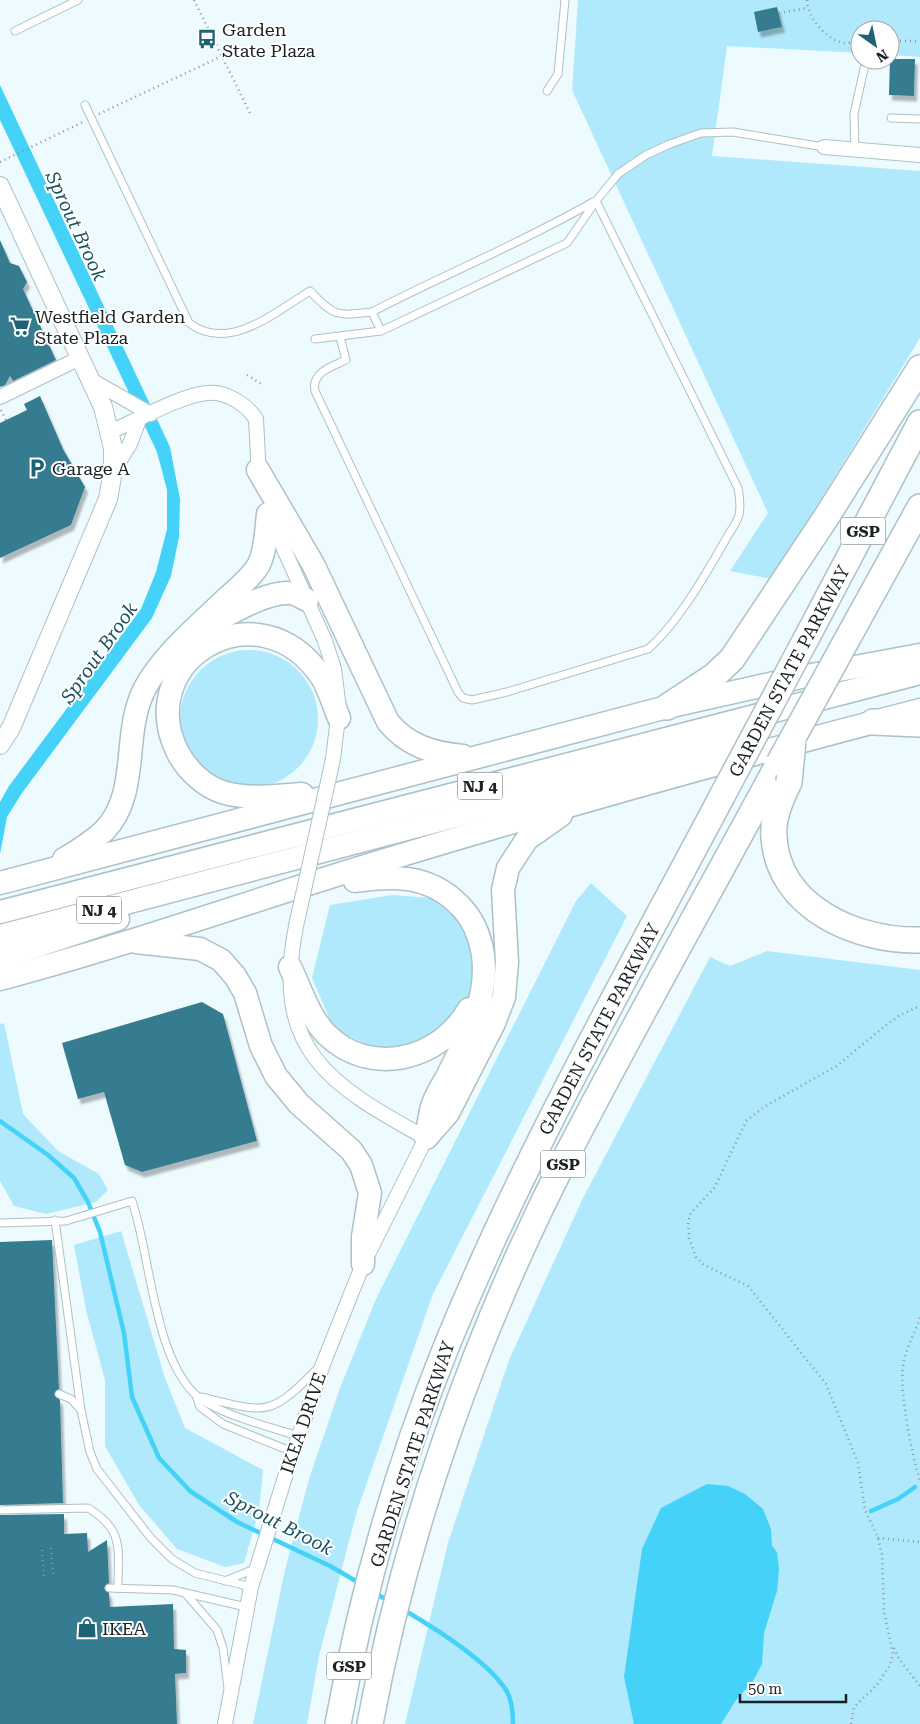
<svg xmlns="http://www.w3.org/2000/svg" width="920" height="1724" font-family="'Roboto Serif',serif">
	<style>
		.green { fill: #b0e9fb }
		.water { fill: #44d2f8 }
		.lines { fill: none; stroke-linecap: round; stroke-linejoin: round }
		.stream { stroke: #44d2f8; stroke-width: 4.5 }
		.building { fill: #357c91; filter: url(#shadow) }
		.service-casing { stroke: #acc1c8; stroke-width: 9 }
		.minor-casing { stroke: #acc1c8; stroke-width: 16 }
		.tertiary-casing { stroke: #acc1c8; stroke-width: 20 }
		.trunk-casing { stroke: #acc1c8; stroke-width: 25 }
		.motorway-casing { stroke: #acc1c8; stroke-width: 28 }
		.path { stroke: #8b9699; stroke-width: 2.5; stroke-dasharray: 1 4; stroke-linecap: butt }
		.service { stroke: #fff; stroke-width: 7 }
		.minor { stroke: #fff; stroke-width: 14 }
		.tertiary { stroke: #fff; stroke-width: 18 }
		.trunk { stroke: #fff; stroke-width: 22 }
		.motorway { stroke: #fff; stroke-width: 25 }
		.minor-bridge-casing { stroke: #acc1c8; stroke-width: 16; stroke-linecap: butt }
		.motorway-bridge-casing { stroke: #acc1c8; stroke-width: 28; stroke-linecap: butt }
		.minor-bridge { stroke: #fff; stroke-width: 14 }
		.motorway-bridge { stroke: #fff; stroke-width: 25 }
		.labels { text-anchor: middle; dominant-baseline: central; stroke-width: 4; stroke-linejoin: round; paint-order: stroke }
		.shield { fill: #fff; stroke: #5f6466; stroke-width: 1 }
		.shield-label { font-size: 16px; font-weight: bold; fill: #1a2224 }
		.poi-label { font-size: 18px; fill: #1a2224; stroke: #fff; text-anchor: start }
		.street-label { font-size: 18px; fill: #1a2224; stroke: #fff }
		.water-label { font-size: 19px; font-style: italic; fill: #195363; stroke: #fff }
	</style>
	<defs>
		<filter id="shadow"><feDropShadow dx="3" dy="5.5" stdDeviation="1" flood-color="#0004"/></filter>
	</defs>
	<rect width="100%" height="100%" fill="#edfbff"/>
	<g class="green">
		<polygon points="578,0 920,0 920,57 890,55 890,30 860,30 860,53 727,46 712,156 920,171 920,338 772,579 730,571 768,513 572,90"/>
		<circle cx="249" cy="719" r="69"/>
		<polygon points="591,883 627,916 433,1294 357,1511 319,1656 307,1724 253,1724 285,1570 309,1479 340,1388 376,1299 576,901"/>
		<polygon points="392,895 431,898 454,916 473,941 480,977 460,1018 420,1049 376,1049 334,1029 312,978 330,905"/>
		<polygon points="767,951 920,970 920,1724 405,1724 448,1543 509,1360 583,1198 710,957 730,966"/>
		<polygon points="4,1023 23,1114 58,1151 99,1174 108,1190 96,1202 46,1214 14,1206 0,1181 0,1024"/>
		<polygon points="121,1231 165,1378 185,1428 263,1470 259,1511 244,1563 225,1567 177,1549 139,1505 105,1446 105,1380 86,1310 74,1245"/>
	</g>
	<g class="water">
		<polygon points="0,85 170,447 180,499 179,537 171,576 152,618 22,793 7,817 0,854 0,802 9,786 141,609 156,572 167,529 167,490 157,452 0,120"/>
		<polygon points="707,1484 728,1486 745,1494 763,1509 771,1529 772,1546 777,1552 779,1569 777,1591 764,1633 762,1664 753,1681 736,1700 721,1724 634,1724 624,1677 642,1549 661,1508"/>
	</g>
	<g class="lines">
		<g class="stream">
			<polyline points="0,1121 48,1155 74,1178 88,1202 100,1232 124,1333 132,1397 159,1458 190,1491 237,1522 330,1566 361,1584"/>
			<polyline points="871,1511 898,1499 915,1487"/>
			<polyline points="374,1592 388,1601"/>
			<path d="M404,1610C433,1627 484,1659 504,1687C512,1697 513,1712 513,1724"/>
		</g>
	</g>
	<g class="building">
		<polygon points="777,7 782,27 758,32 754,12"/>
		<polygon points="890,59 915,59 914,96 889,95"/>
		<polygon points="0,240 10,263 19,266 27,282 23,289 56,360 13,381 10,376 5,385 0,387"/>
		<polygon points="40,396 63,449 85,487 71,525 0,558 0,423 27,410 24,404"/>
		<polygon points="202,1002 223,1014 257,1141 142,1172 125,1165 104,1092 78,1099 62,1043"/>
		<polygon points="52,1240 59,1389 54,1394 60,1400 63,1503 0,1505 0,1242"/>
		<polygon points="64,1514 64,1534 87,1533 88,1552 107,1540 109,1583 104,1588 109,1593 110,1607 173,1604 174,1649 186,1650 186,1673 175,1674 177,1724 0,1724 0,1515"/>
	</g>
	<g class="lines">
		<defs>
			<g id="service">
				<polyline points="15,31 78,0"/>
				<polyline points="547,91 558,74 565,0"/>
				<path d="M85,105L189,323C229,353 275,312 310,291C335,317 337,316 372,312L381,331"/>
				<polyline points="891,118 920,119"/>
				<polyline points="855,150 854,114 866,60"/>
				<path d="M372,312C445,274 522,243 593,202"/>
				<path d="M340,337L346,360C333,366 311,372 315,391L458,692L463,698L472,700L507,692L648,649C678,623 706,574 726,539C730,531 737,523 739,515C741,505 740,498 738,488L596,201"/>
				<polyline points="315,339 381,331 567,243 596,201 618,174 646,155 670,144 701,133 733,132 824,147"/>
				<polyline points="55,1220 81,1410 90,1452 97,1469 150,1537 172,1559 195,1573 251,1587"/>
				<path d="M0,1223L66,1221L132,1201C151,1255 154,1371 205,1402C233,1418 267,1426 298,1436"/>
				<polyline points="59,1394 71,1399 81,1410"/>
				<polyline points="196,1395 200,1407 223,1424 293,1452"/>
				<path d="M201,1397C268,1413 269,1418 319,1367"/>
				<path d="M0,1510L88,1508C125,1530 118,1550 118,1588"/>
				<polyline points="225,1581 257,1568"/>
				<polyline points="109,1588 173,1590 246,1607"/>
				<polyline points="186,1594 217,1630 223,1648 228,1688"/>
			</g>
			<g id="minor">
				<polyline points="824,147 920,155"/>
				<polyline points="91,380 151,414"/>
				<polyline points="0,397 80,358"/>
				<path d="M110,432C136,421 181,395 207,393C226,391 246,404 256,419L259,478"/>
				<polyline points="113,471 130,444 139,420"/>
				<polyline points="270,518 325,641 334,669 339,709 333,759"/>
				<path d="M225,1724L251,1587L285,1477L323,1364L363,1264L426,1138C328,1084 272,1050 296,926"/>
			</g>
			<polyline id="tertiary" points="0,186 103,407 113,448 113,471 108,499 11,728 0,745"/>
			<g id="trunk">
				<path d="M258,470L313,564L388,722C408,746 432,753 463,756"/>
				<path d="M206,626C227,616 266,591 289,593C295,593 301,597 307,600"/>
				<path d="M302,794C277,796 247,800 222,792C204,786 187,770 178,753C131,660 258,584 321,676C329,688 333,704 339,718"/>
				<path d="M64,859C78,851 92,842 104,831C141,793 121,734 145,688C163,655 199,625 226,599C237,589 250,579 258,566C266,552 266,530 268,514"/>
				<path d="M355,881C393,875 429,875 458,904C472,917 480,936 483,955C489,1001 466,1037 447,1077C442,1085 436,1095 433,1104C429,1114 429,1127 426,1138"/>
				<polyline points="0,883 667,707 801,677 920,655"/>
				<polyline points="0,912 920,673"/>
				<polyline points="0,936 752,738"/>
				<polyline points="136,942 200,949 221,960 235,976 245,993 261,1046 276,1076 299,1104 351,1150 361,1165 370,1193 363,1237 363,1264"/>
				<polyline points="0,958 118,919"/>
				<path d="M290,967C301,989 308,1015 326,1034C370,1078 440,1060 469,1009"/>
				<path d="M0,979C121,947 239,905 359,868C545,811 732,759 920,710"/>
				<polyline points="427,1137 448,1113 494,1023 504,997 507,962 503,890 508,868 527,839 561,815"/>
			</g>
			<g id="motorway">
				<polyline points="850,634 920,507"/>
				<polyline points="806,639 920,423"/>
				<polyline points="667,707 714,676 732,659 827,516 920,368"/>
				<polyline points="873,722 920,724"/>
				<path d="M789,782C781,799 772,818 774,837C778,908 858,942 920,940"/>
				<path d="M338,1724C361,1597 398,1465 447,1345C524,1156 626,978 721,798"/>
				<path d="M370,1724C406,1528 477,1330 568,1153C636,1021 709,893 779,763"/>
			</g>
		</defs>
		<use href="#service" class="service-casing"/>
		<use href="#minor" class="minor-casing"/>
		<use href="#tertiary" class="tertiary-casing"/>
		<use href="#trunk" class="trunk-casing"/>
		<use href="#motorway" class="motorway-casing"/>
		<g class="path">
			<polyline points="194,0 251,115"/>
			<path d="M807,0C808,18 825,39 844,43C849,43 855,42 860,42"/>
			<polyline points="779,13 808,8"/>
			<polyline points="890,41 920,41"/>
			<polyline points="99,114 222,56"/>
			<polyline points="0,162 83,122"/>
			<polyline points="247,375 263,385"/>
			<polyline points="1,410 6,420"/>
			<path d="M920,1318C915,1333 905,1350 903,1366C899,1392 912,1455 920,1481"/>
			<polyline points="878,1538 920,1542"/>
			<polyline points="51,1548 53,1575"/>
			<polyline points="42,1550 44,1577"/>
			<polyline points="894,1648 899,1659 920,1686"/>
			<polyline points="851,1724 854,1707 877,1685 890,1665 893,1654 884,1612 882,1555 878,1538 865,1510 858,1463 826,1384 748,1286 704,1265 696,1257 689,1238 688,1222 691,1213 715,1187 746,1121 764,1107 838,1065 881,1029 900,1015 920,1006"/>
		</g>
		<use href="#service" class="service"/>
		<use href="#minor" class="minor"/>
		<use href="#tertiary" class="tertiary"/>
		<use href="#trunk" class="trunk"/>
		<use href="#motorway" class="motorway"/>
		<defs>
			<polyline id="minor-bridge" points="296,926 333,759"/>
			<g id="motorway-bridge">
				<polyline points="779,763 850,634"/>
				<polyline points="789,782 793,742"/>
				<polyline points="721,798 806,639"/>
			</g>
		</defs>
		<use href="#minor-bridge" class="minor-bridge-casing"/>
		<use href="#motorway-bridge" class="motorway-bridge-casing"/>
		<use href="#minor-bridge" class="minor-bridge"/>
		<use href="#motorway-bridge" class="motorway-bridge"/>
	</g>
	<defs>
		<symbol id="bus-bare" viewBox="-9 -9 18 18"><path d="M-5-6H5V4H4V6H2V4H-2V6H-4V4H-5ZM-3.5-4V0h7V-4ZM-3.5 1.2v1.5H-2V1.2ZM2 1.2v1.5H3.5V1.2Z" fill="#1e6275" stroke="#fff" stroke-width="2.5" paint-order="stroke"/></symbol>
		<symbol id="supermarket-bare" viewBox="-9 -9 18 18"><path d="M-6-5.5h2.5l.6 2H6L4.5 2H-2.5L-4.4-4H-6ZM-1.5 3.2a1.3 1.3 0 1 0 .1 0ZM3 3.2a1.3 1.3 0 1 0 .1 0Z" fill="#1e6275" stroke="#fff" stroke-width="2.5" paint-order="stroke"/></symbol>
		<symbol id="parking-bare" viewBox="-9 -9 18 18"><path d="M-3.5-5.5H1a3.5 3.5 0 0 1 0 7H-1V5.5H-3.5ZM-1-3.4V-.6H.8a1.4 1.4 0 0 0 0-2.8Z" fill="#1e6275" stroke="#fff" stroke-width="2.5" paint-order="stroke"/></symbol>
		<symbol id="shop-bare" viewBox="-9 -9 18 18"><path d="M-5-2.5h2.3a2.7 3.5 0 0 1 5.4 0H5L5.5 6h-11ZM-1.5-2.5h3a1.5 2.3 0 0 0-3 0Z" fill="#1e6275" stroke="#fff" stroke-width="2.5" paint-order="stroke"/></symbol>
	</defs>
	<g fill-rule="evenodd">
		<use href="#bus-bare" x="193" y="25" width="28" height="28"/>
		<use href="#supermarket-bare" x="6" y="312" width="28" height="28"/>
		<use href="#parking-bare" x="23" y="454" width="28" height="28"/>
		<use href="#shop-bare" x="73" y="1614" width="28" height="28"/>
	</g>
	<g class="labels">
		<g class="shield">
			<rect x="840.5" y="517.5" width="45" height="27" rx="4"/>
			<rect x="457.5" y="772.5" width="45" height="27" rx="4"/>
			<rect x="76.5" y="896.5" width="45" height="27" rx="4"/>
			<rect x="540.5" y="1150.5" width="45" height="27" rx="4"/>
			<rect x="326.5" y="1652.5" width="45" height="27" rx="4"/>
		</g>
		<g class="shield-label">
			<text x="863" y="531">GSP</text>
			<text x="480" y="786">NJ 4</text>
			<text x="99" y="910">NJ 4</text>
			<text x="563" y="1164">GSP</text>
			<text x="349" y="1666">GSP</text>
		</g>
		<g class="poi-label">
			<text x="222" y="29">Garden<tspan x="222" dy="21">State Plaza</tspan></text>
			<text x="35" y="316">Westfield Garden<tspan x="35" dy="21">State Plaza</tspan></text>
			<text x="52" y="468">Garage A</text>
			<text x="102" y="1628">IKEA</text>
		</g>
		<g class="street-label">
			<text transform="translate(789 671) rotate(-62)">GARDEN STATE PARKWAY</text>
			<text transform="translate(599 1029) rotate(-62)">GARDEN STATE PARKWAY</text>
			<text transform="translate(303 1423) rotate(-71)">IKEA DRIVE</text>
			<text transform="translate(412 1454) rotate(-72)">GARDEN STATE PARKWAY</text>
		</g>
		<g class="water-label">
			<text transform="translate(76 226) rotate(65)">Sprout Brook</text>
			<text transform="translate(99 653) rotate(-55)">Sprout Brook</text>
			<text transform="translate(279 1523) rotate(27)">Sprout Brook</text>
		</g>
	</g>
	<g transform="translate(875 45) rotate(147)"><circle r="24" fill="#ffffff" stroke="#a3a7a7"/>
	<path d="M0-4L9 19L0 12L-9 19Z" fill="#1e6275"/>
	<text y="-8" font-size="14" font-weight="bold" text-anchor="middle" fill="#1a2224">N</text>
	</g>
	<path d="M740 1694v8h106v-8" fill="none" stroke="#1a2224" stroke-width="2.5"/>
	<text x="748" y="1694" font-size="15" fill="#1a2224" stroke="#ffffff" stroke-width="4" paint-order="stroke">50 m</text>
</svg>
